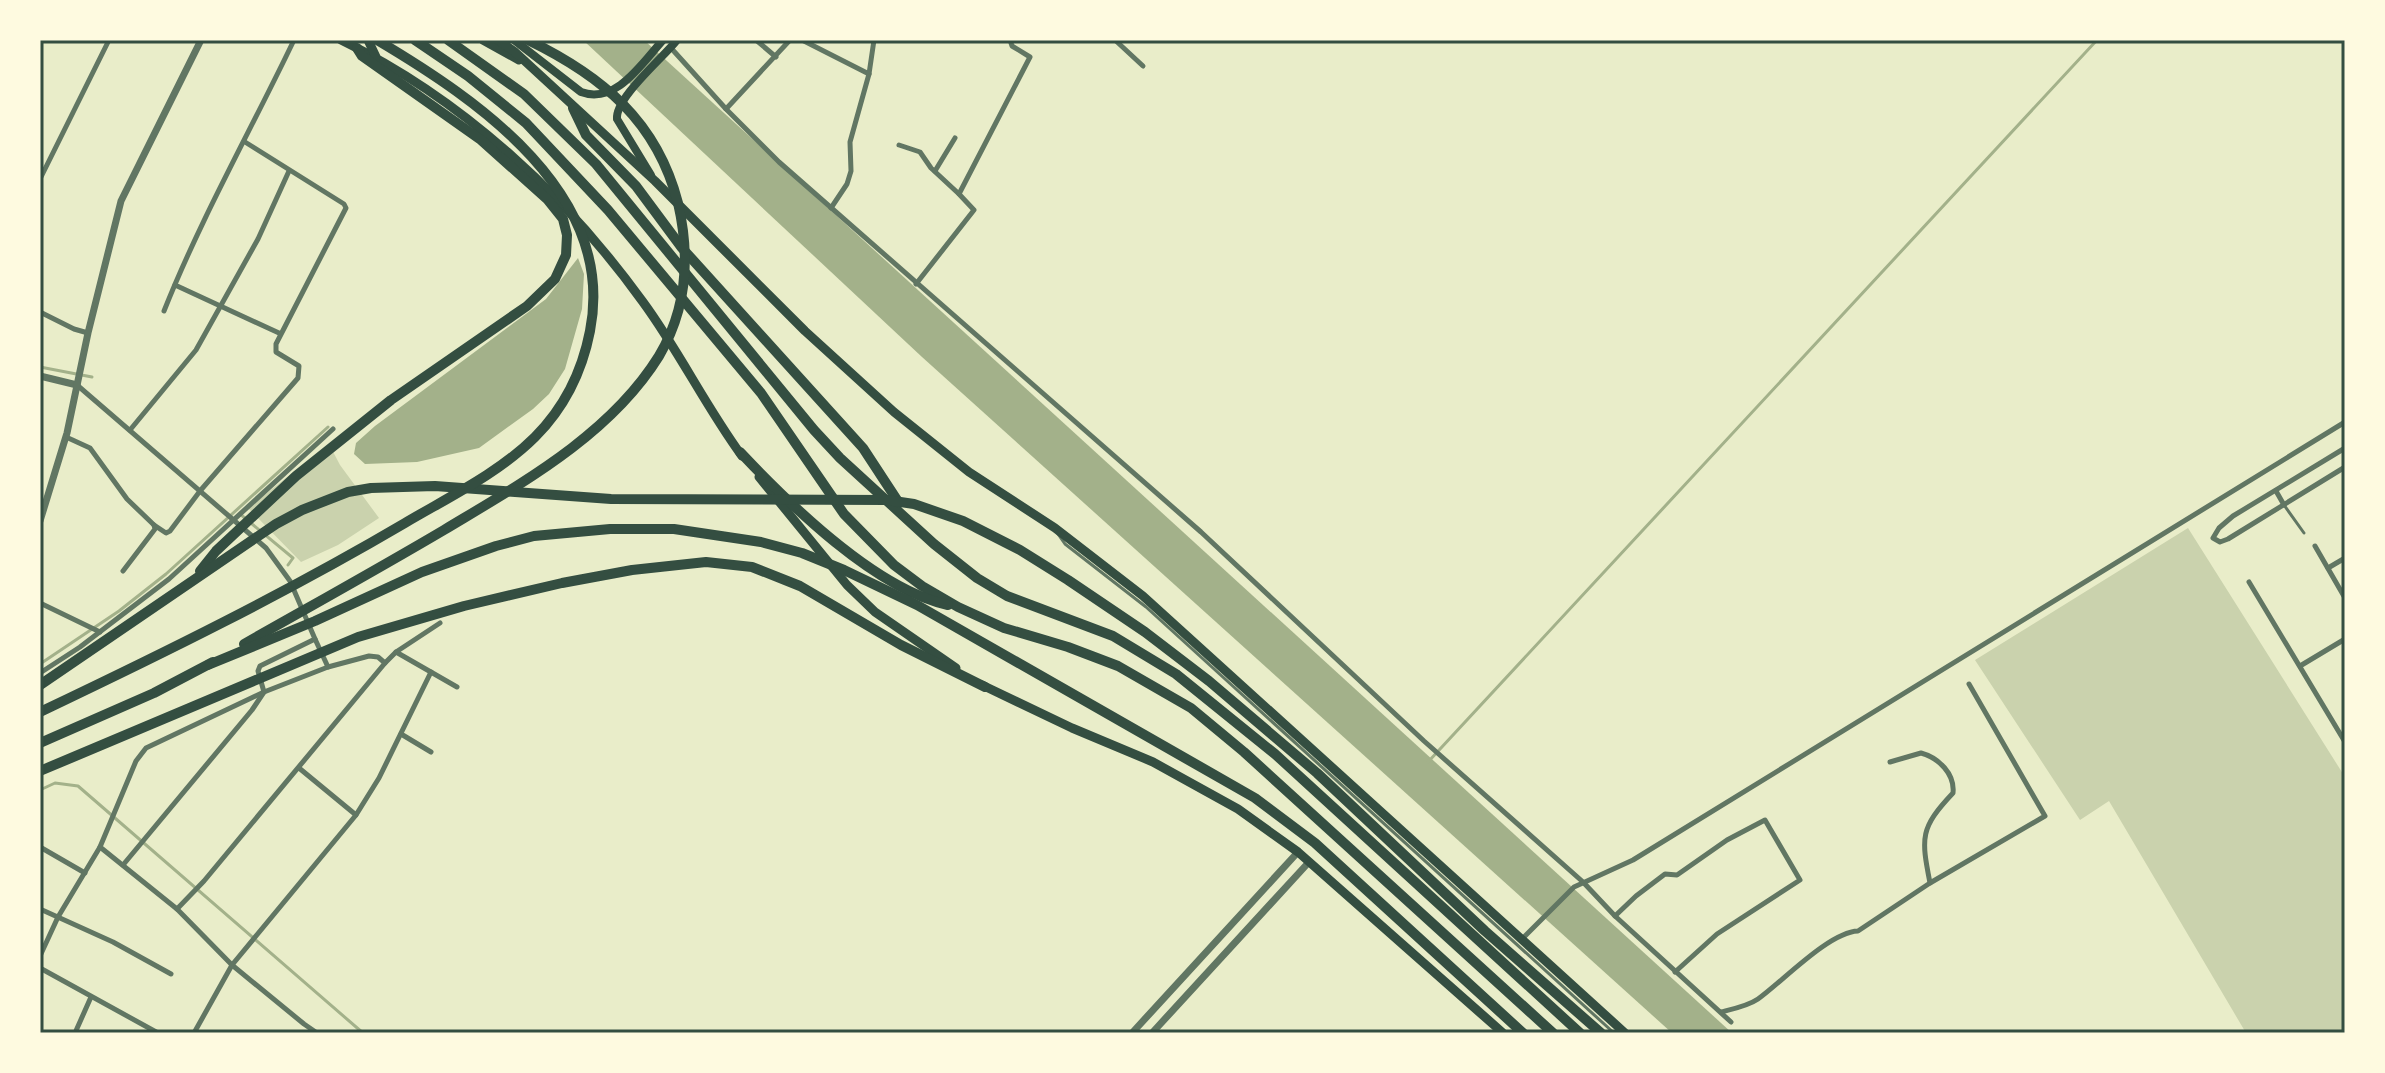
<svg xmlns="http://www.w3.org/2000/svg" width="2385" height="1073" font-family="Manrope,sans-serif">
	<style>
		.green { fill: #cad2ad }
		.water { fill: #a3b18a }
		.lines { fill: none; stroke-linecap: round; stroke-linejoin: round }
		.stream { stroke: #a3b18a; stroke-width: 3 }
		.service { stroke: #617663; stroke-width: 3 }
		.minor { stroke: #617663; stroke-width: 5 }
		.tertiary { stroke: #617663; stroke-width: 7 }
		.secondary { stroke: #344e41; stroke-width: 8 }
		.trunk { stroke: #344e41; stroke-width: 9 }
		.motorway { stroke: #344e41; stroke-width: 10 }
		.neatline { fill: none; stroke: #344e41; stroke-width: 3 }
	</style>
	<rect width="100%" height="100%" fill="#e9edc9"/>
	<g class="green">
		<polygon points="329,444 340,465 379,518 338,545 301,562 248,508"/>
		<polygon points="2188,528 2345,777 2345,1033 2246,1033 2109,801 2080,820 1975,660"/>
	</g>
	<g class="water">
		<polygon points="583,40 644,40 1732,1033 1672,1033 922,357"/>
		<polygon points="578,258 584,274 582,309 565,369 549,394 533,409 479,448 417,462 365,464 354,454 356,443 375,426 546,299"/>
	</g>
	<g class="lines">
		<g class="stream">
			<polyline points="40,367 92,377"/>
			<polyline points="240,514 293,558 288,565"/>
			<polyline points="40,664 119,611 166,574 328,427"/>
			<polyline points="1428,762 2097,40"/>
			<polyline points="40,790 55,783 78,786 363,1033"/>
		</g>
		<g class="service">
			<polyline points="2284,505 2304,533"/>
			<polyline points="1058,534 1065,544 1146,607 1614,1033"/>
		</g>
		<g class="minor">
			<polyline points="756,40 776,57"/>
			<polyline points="802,40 869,74"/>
			<polyline points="1115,40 1143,66"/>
			<polyline points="671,48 726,109 779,162 1201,532 1424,741 1583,882 1615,916 1731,1022"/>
			<polyline points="726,109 790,40"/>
			<polyline points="899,145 920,152 931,168 959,194"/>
			<polyline points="935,171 955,138"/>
			<polyline points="40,179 109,40"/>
			<polyline points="831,208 847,184 851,171 850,142 869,74 874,40"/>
			<polyline points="916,284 974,210 959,194 1030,57 1012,46 1010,40"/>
			<polyline points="175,285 279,333"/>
			<path d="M164,311C201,218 251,130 294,40"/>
			<polyline points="40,312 74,329 88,333"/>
			<polyline points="77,385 266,548 290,581 315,639 260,666 258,671 264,692"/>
			<polyline points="130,430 196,350 258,239 289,171"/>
			<polyline points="66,437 90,448 127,499 154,525 155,529 123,571"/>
			<polyline points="2345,448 2233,516 2219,528 2213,538 2220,542 2228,539 2345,467"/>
			<polyline points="2276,491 2284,505"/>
			<polyline points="154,525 166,533 170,531 200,491 298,378 299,366 276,352 276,344 346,208 344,204 245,142"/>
			<polyline points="2315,546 2345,598"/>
			<polyline points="2328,568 2345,558"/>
			<polyline points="2249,582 2345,742"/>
			<polyline points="40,603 100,632"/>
			<polyline points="315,639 328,667"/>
			<polyline points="396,652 457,687"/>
			<polyline points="385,663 396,652 440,623"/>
			<polyline points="2300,666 2345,639"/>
			<polyline points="40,673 80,647 169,579 333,429"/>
			<polyline points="401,734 431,752"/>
			<path d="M1890,762L1921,753C1939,758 1955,774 1953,793C1920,828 1921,837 1930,883"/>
			<polyline points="299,768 356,815"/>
			<polyline points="40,847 85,873"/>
			<polyline points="100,847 177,909 232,965 304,1024 317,1033"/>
			<polyline points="123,865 252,710 264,692"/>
			<polyline points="40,909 113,942 171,974"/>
			<polyline points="1615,916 1636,896 1665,874 1677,875 1727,840 1765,820 1800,880 1717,934 1675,972"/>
			<polyline points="1522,939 1574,887 1633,860 2345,422"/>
			<polyline points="40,956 58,917 100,847 136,761 146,748 264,692 328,667 369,656 378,657 385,663 204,881 177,909"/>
			<polyline points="40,968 158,1033"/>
			<path d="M1721,1012C1733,1009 1748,1006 1758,999C1782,982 1829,932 1858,931L1930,883L2045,816L1969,684"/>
			<polyline points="75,1033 91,997"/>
			<polyline points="194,1033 232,965 356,815 379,778 431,672"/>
		</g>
		<g class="tertiary">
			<polyline points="40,376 77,385"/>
			<polyline points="40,521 67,433 88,333 121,201 201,40"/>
			<polyline points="1132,1033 1298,852"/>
			<polyline points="1152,1033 1309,862"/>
		</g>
		<g class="secondary">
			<path d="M514,40L581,92C616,105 642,63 663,40"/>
			<path d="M651,175L617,119C615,98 663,58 677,40"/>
		</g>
		<g class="trunk">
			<path d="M341,40C461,98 565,194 643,302C679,351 706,407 742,456"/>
			<polyline points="368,40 376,57"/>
			<polyline points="483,40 519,60"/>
			<polyline points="498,40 515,52 655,181 805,331 894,412 969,472 1055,528 1143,596 1625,1033"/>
			<polyline points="759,477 847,585 875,612 956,668"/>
			<polyline points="982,685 1072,728 1153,762 1238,809 1298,852 1503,1033"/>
		</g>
		<g class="motorway">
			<polyline points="415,40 468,76 526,123 608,210 761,393 844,514 894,565 922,586 958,607 1004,628 1068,647 1118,666 1191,708 1244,752 1553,1033"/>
			<polyline points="448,40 524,94 596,164 814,430 840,458 934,544 977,578 1007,596 1113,636 1176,674 1275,754 1580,1033"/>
			<polyline points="573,108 586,135 636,186 682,248 863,448 899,503"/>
			<path d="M740,452C790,505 875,589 948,605"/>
			<polyline points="200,571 216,551 296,476 391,400 527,306 555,279 566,255 567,235 563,219 547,199 481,140 362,56 357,48"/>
			<path d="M244,644C311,606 378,569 444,530C522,483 610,435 659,356C687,309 690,255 678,203C657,121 602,76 528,40"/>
			<polyline points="208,665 315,621 422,572 496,546 534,536 610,529 674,529 761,542 802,553 844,570 917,605 1255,798 1315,843 1523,1033"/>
			<polyline points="40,685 276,524 302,510 348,492 371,488 435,486 611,499 887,500 914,504 963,521 1020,550 1068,580 1145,632 1209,681 1317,773 1485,931 1601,1033"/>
			<path d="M40,712C164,653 286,593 405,523C449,497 499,473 535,437C565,407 582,372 590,331C617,194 478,100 377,40"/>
			<polyline points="40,743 154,693 213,662"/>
			<polyline points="40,771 358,637 464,606 562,583 632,570 706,562 752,567 800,586 901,645 985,687"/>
		</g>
	</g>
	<rect width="2385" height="1073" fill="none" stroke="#fefae0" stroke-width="84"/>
	<rect x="42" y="42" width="2301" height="989" class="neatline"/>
</svg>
